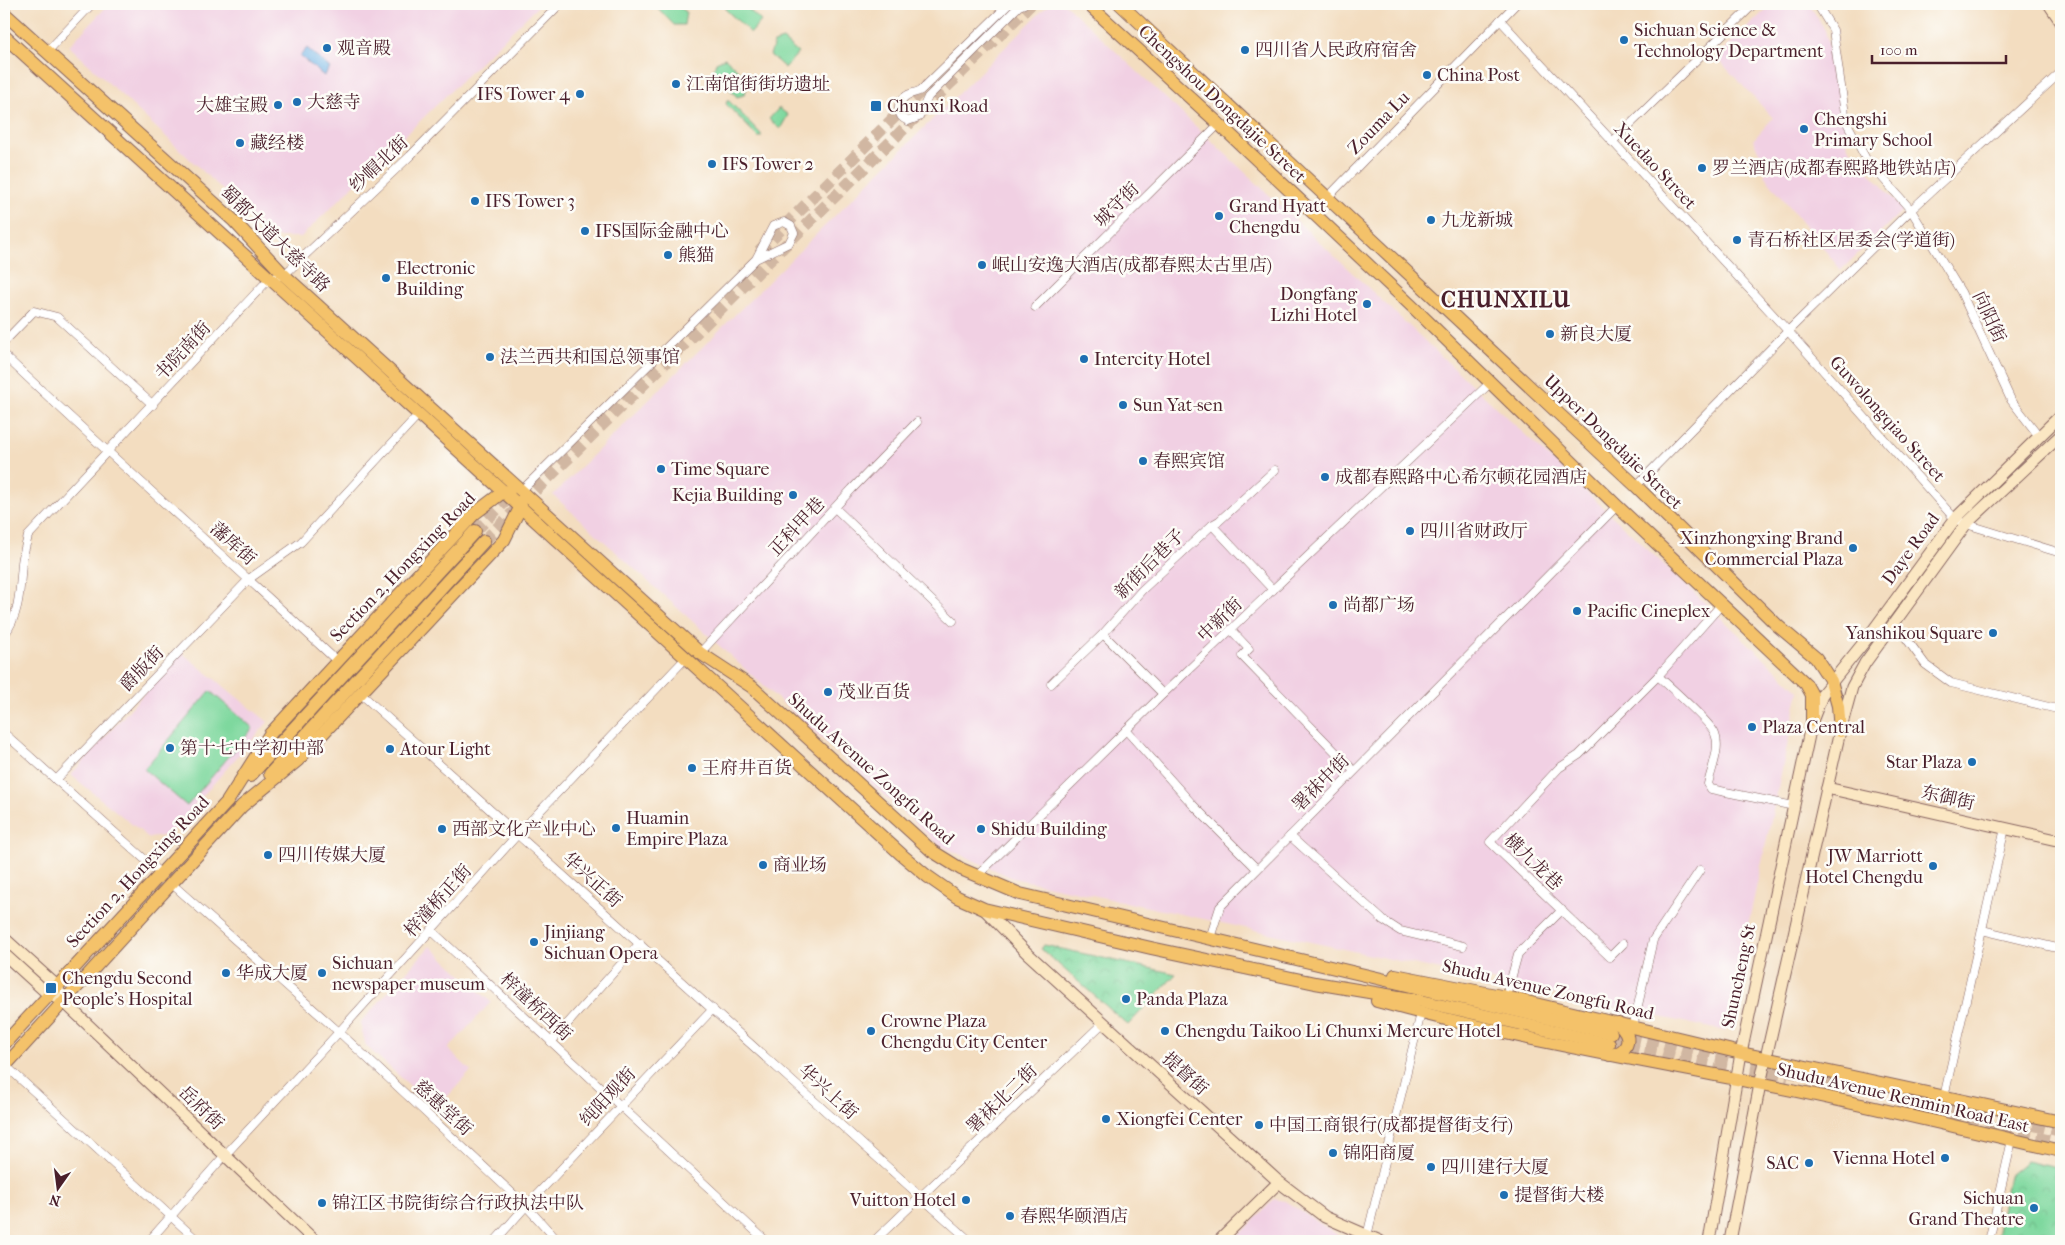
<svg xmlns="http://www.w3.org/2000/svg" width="2065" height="1245" font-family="'IM FELL French Canon','Noto Serif SC',serif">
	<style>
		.built { fill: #f1d0e3 }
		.park { fill: url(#park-crowns); stroke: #647c64 }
		.garden { fill: #7ed89e; stroke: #647c64 }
		.water { fill: #73b6e8; stroke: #5e6a8a }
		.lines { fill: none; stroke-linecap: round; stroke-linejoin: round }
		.primary-tunnel { stroke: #d1b7a2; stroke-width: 12; stroke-dasharray: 12 6; stroke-linecap: butt }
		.street-casing { stroke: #85625f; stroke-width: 9 }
		.secondary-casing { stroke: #85625f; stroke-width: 13 }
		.primary-casing { stroke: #85625f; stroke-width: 14 }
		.street { stroke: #fff; stroke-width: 8 }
		.secondary { stroke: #fbe7c3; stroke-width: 11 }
		.primary { stroke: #f4c26a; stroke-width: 12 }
		.poi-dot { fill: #1f6fb2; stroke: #fdfcf7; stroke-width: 2 }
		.labels { text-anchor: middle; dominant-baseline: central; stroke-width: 5; stroke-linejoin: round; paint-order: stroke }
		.poi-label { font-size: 18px; fill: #4a1f2b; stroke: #fdfcf7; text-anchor: start }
		.street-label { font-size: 18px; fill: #4a1f2b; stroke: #fdfcf7 }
		.district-label { font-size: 22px; font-weight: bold; letter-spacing: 1px; fill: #4a1f2b; stroke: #fdfcf7 }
	</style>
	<defs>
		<pattern id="park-crowns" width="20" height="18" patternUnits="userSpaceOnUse" patternTransform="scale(1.25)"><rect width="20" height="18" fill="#7ed89e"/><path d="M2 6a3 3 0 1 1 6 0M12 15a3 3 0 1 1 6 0" fill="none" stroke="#6eb988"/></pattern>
	</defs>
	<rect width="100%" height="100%" fill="#fdfcf7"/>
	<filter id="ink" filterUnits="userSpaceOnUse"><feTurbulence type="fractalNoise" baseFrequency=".02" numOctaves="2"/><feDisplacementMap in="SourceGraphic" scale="10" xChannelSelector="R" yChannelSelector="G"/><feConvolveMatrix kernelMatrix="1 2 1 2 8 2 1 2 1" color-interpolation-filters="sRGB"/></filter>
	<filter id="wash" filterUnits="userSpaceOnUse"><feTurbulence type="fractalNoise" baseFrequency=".0096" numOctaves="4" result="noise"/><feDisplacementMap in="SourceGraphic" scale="20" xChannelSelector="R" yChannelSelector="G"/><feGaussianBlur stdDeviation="1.12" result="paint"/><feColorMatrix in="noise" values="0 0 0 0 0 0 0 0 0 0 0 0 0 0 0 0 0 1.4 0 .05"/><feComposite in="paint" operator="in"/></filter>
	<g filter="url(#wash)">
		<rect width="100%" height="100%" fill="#f3ddc0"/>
		<g class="built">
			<polygon points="109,4 540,4 301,237 273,237 69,46"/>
			<polygon points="1049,4 1065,4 1799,691 1725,1031 1013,878 939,845 553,495"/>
			<polygon points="1772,4 1809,4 1825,30 1841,97 1848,147 1903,210 1841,270 1764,175 1768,170 1753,140 1773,118 1716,57"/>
			<polygon points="181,652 268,722 168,835 149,838 71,775"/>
			<polygon points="430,946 491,1002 448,1049 471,1071 436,1109 366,1046 360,1023"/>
			<polygon points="1274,1199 1285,1201 1347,1241 1234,1241"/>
		</g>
		<g class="park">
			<polygon points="1044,945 1176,974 1128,1025 1041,949"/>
			<polygon points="2026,1161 2061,1169 2061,1241 1996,1241 2009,1175"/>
		</g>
		<g class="garden">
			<polygon points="654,4 676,4 686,12 684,25 674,25"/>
			<polygon points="730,4 743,4 761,21 751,33 725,9"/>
			<polygon points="783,40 798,53 785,68 770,55 774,43"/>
			<polygon points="725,58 750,81 744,95 737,97 713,71 716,62"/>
			<polygon points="727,101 729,101 761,134 761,137 758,137 726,104"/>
			<polygon points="779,108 788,115 780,129 769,119"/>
			<polygon points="210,691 253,728 187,806 144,769"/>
		</g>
		<polygon class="water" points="307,48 330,68 324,76 300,56"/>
	</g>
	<g filter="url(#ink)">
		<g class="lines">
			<g class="primary-tunnel">
				<polyline points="759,251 928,84"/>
				<polyline points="475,531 517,490"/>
				<polyline points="484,541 1031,4"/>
				<polyline points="1611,1033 2061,1131"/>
				<polyline points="1609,1044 1787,1083"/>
				<polyline points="1914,1111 2061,1143"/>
			</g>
			<defs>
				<g id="street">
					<path d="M1009,4L921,90C916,93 910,93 906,96C896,103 896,116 908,121L919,117L928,97L1019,6L1024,4"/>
					<polyline points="1817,4 1833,30 1846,121 1866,159 1911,210 1961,292 2011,400 2039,436"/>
					<polyline points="1500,20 1788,331 1955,519 1966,524 2061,553"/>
					<polyline points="47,52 92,4"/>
					<polyline points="1612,142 1754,4"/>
					<polyline points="1327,198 1516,4"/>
					<polyline points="1035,307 1219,124"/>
					<polyline points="4,342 34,311 57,317 153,405"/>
					<path d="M4,355C113,459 227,558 337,661"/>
					<polyline points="1636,486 1788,331 1911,210 2061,72"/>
					<polyline points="521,491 756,259 773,226 784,222 791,226 794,233 789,243 756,259"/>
					<polyline points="835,508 953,621"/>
					<polyline points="1212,525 1273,590"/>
					<polyline points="1895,623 1925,664 1951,683 2061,710"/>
					<polyline points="1231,630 1249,649 1242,656 1354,771"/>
					<polyline points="1103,634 1163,694"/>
					<path d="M4,635C20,615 20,587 22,563C23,554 26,545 28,536L269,279L284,275L410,156L560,4"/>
					<polyline points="700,653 852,489 917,422"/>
					<path d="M1658,676C1668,685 1712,724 1715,734C1721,748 1711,770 1708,784L1711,789L1794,806"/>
					<polyline points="1051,684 1103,634 1142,590 1212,525 1219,521 1275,470"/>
					<polyline points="360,693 970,1241"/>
					<polyline points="1126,730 1193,805 1257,869"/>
					<polyline points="4,733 161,874"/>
					<polyline points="56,780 249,579 301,542 418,415"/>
					<polyline points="1290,836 1383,920 1400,931 1463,946"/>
					<polyline points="977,876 1163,694 1490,383"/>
					<polyline points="172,884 339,1032 526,1206 558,1241"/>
					<polyline points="1982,930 2061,949"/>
					<polyline points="432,931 766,1241"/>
					<polyline points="1210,938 1220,907 1617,506"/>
					<polyline points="1623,944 1610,957 1490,842 1559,768 1579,755 1658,676 1721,605"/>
					<polyline points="1506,997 1518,954 1562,910"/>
					<polyline points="1633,1027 1653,940 1700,870"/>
					<polyline points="551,1042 640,943"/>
					<polyline points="5,1065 198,1241"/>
					<polyline points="1944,1097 2005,828"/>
					<polyline points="1367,1236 1421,1013"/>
					<polyline points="149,1241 225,1155 339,1032 518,834 686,658"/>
					<polyline points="495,1241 526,1206 713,1009"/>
					<polyline points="874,1241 1103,1023"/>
					<polyline points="1989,1241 2012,1140"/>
				</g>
				<g id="secondary">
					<polyline points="2049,4 2061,22"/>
					<polyline points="1827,788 2061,841"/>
					<polyline points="984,909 1027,953 1279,1182 1325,1217 1380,1241"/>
					<polyline points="4,938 57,986 63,1001 315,1241"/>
					<polyline points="4,954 49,995 58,998"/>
					<polyline points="1219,1241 1279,1182"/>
					<polyline points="1709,1241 1741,1053 1812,721 1823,693 1869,636 1955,519 2061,415"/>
					<polyline points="1730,1241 1760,1084 1840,731 1852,687 1865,663 1966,524 2061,435"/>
				</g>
				<g id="primary">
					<polyline points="1088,4 1219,124 1416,310 1617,506 1806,684 1812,695 1812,721"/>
					<polyline points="1120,4 1636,486 1778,626 1816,658 1831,681 1838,706 1840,731"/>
					<polyline points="4,13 233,220 284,275 700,653 752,687 932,851 961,869 1020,894 1611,1033"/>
					<polyline points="4,36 902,855 927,876 957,897 984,909 1151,948 1315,983 1417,1000 1609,1044"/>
					<polyline points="270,774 484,541"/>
					<polyline points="250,776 475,531"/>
					<polyline points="1395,975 1506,997 1741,1053 2061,1122"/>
					<path d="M1377,1001C1502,1036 1631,1059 1758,1083C1860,1103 1961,1128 2061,1151"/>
					<polyline points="4,1044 227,802 270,734 474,514 503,492 509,491"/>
					<path d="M1610,1055C1630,1052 1633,1036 1618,1023"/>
					<polyline points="4,1067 242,806 298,760 504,540 520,508 521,501"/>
				</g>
			</defs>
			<use href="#street" class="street-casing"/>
			<use href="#secondary" class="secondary-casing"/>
			<use href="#primary" class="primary-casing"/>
			<use href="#street" class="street"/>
			<use href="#secondary" class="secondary"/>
			<use href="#primary" class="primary"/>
		</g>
	</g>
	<g class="poi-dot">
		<circle cx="1624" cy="40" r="5"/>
		<circle cx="327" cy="48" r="5"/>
		<circle cx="1245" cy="50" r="5"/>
		<circle cx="1427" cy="75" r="5"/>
		<circle cx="676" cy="84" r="5"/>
		<circle cx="580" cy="94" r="5"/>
		<circle cx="297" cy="102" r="5"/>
		<circle cx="278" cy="105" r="5"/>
		<rect x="870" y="100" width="12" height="12" rx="2.5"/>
		<circle cx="1804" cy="129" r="5"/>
		<circle cx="240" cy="143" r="5"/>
		<circle cx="712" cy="164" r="5"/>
		<circle cx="1702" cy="168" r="5"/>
		<circle cx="475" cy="201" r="5"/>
		<circle cx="1219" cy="216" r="5"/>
		<circle cx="1431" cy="220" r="5"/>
		<circle cx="585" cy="231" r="5"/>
		<circle cx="1737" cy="240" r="5"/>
		<circle cx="668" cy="255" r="5"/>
		<circle cx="982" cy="265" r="5"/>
		<circle cx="386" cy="278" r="5"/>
		<circle cx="1367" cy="304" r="5"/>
		<circle cx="1550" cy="334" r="5"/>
		<circle cx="490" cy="357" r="5"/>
		<circle cx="1084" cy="359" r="5"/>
		<circle cx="1123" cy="405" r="5"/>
		<circle cx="1143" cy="461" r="5"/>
		<circle cx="661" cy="469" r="5"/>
		<circle cx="1325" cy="477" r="5"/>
		<circle cx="793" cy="495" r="5"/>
		<circle cx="1410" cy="531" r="5"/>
		<circle cx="1853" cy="548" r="5"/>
		<circle cx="1333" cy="605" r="5"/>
		<circle cx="1577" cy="611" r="5"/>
		<circle cx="1993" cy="633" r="5"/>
		<circle cx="828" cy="692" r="5"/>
		<circle cx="1752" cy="727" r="5"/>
		<circle cx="170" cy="748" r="5"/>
		<circle cx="390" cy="749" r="5"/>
		<circle cx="1972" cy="762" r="5"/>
		<circle cx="692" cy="768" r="5"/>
		<circle cx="616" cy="828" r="5"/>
		<circle cx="442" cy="829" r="5"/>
		<circle cx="981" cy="829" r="5"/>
		<circle cx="268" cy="855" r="5"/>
		<circle cx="763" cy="865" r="5"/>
		<circle cx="1933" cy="866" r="5"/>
		<circle cx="534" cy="942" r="5"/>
		<circle cx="226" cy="973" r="5"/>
		<circle cx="322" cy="973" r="5"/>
		<rect x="45" y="982" width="12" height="12" rx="2.5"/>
		<circle cx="1126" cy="999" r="5"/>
		<circle cx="871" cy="1031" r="5"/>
		<circle cx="1165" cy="1031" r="5"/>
		<circle cx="1106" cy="1119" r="5"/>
		<circle cx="1259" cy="1125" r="5"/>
		<circle cx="1333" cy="1153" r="5"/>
		<circle cx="1945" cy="1158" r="5"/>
		<circle cx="1809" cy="1163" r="5"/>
		<circle cx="1431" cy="1167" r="5"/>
		<circle cx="1504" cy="1195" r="5"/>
		<circle cx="966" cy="1200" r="5"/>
		<circle cx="322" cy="1203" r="5"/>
		<circle cx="2034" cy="1208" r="5"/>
		<circle cx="1010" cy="1216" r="5"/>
	</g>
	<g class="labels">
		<g class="poi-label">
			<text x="1634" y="30">Sichuan Science &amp;<tspan x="1634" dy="21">Technology Department</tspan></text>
			<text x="337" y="48">观音殿</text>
			<text x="1255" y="50">四川省人民政府宿舍</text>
			<text x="1437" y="75">China Post</text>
			<text x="686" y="84">江南馆街街坊遗址</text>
			<text x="570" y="94" text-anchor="end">IFS Tower 4</text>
			<text x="307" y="102">大慈寺</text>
			<text x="268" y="105" text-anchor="end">大雄宝殿</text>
			<text x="887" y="106">Chunxi Road</text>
			<text x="1814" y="119">Chengshi<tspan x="1814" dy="21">Primary School</tspan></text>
			<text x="250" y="143">藏经楼</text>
			<text x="722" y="164">IFS Tower 2</text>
			<text x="1712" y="168">罗兰酒店(成都春熙路地铁站店)</text>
			<text x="485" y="201">IFS Tower 3</text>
			<text x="1229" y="206">Grand Hyatt<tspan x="1229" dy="21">Chengdu</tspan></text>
			<text x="1441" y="220">九龙新城</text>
			<text x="595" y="231">IFS国际金融中心</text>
			<text x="1747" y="240">青石桥社区居委会(学道街)</text>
			<text x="678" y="255">熊猫</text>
			<text x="992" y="265">岷山安逸大酒店(成都春熙太古里店)</text>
			<text x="396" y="268">Electronic<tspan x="396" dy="21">Building</tspan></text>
			<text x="1357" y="294" text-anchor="end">Dongfang<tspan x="1357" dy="21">Lizhi Hotel</tspan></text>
			<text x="1560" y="334">新良大厦</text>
			<text x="500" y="357">法兰西共和国总领事馆</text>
			<text x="1094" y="359">Intercity Hotel</text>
			<text x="1133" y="405">Sun Yat-sen</text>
			<text x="1153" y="461">春熙宾馆</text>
			<text x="671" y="469">Time Square</text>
			<text x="1335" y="477">成都春熙路中心希尔顿花园酒店</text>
			<text x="783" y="495" text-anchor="end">Kejia Building</text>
			<text x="1420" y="531">四川省财政厅</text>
			<text x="1843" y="538" text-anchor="end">Xinzhongxing Brand<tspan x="1843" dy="21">Commercial Plaza</tspan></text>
			<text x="1343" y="605">尚都广场</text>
			<text x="1587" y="611">Pacific Cineplex</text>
			<text x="1983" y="633" text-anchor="end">Yanshikou Square</text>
			<text x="838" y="692">茂业百货</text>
			<text x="1762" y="727">Plaza Central</text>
			<text x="180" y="748">第十七中学初中部</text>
			<text x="400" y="749">Atour Light</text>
			<text x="1962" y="762" text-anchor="end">Star Plaza</text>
			<text x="702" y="768">王府井百货</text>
			<text x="626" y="818">Huamin<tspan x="626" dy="21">Empire Plaza</tspan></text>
			<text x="452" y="829">西部文化产业中心</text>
			<text x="991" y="829">Shidu Building</text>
			<text x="278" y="855">四川传媒大厦</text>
			<text x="1923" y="856" text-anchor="end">JW Marriott<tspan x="1923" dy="21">Hotel Chengdu</tspan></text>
			<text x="773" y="865">商业场</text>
			<text x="544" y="932">Jinjiang<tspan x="544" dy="21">Sichuan Opera</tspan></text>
			<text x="332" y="963">Sichuan<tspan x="332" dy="21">newspaper museum</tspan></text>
			<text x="236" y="973">华成大厦</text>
			<text x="62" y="978">Chengdu Second<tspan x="62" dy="21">People's Hospital</tspan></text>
			<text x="1136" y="999">Panda Plaza</text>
			<text x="881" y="1021">Crowne Plaza<tspan x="881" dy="21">Chengdu City Center</tspan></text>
			<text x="1175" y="1031">Chengdu Taikoo Li Chunxi Mercure Hotel</text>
			<text x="1116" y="1119">Xiongfei Center</text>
			<text x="1269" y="1125">中国工商银行(成都提督街支行)</text>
			<text x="1343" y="1153">锦阳商厦</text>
			<text x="1935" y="1158" text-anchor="end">Vienna Hotel</text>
			<text x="1799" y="1163" text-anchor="end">SAC</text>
			<text x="1441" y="1167">四川建行大厦</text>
			<text x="1514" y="1195">提督街大楼</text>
			<text x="2024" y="1198" text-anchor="end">Sichuan<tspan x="2024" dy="21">Grand Theatre</tspan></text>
			<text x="956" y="1200" text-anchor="end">Vuitton Hotel</text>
			<text x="332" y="1203">锦江区书院街综合行政执法中队</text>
			<text x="1020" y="1216">春熙华颐酒店</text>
		</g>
		<g class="street-label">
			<text transform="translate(1222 104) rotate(43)">Chengshou Dongdajie Street</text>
			<text transform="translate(1379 123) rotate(-46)">Zouma Lu</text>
			<text transform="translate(379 164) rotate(-43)">纱帽北街</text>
			<text transform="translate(1655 166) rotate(47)">Xuedao Street</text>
			<text transform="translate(1117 205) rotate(-45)">城守街</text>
			<text transform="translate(275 239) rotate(44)">蜀都大道大慈寺路</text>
			<text transform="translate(1989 317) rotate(65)">向阳街</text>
			<text transform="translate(183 351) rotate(-47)">书院南街</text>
			<text transform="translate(1887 419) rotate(48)">Guwolongqiao Street</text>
			<text transform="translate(1613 442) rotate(44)">Upper Dongdajie Street</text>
			<text transform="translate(797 527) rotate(-47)">正科甲巷</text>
			<text transform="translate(233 544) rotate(42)">藩库街</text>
			<text transform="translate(1911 549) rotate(-54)">Daye Road</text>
			<text transform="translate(1150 564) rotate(-45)">新街后巷子</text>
			<text transform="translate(403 567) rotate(-46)">Section 2, Hongxing Road</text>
			<text transform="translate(1220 620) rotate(-44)">中新街</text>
			<text transform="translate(142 669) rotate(-46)">爵版街</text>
			<text transform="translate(871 769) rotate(42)">Shudu Avenue Zongfu Road</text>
			<text transform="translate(1321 783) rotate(-45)">署袜中街</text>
			<text transform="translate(1948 798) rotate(13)">东御街</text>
			<text transform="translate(1533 862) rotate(44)">横九龙巷</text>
			<text transform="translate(138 872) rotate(-47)">Section 2, Hongxing Road</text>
			<text transform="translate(592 880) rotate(42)">华兴正街</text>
			<text transform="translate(438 901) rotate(-48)">梓潼桥正街</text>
			<text transform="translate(1739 976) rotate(-78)">Shuncheng St</text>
			<text transform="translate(1548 990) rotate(13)">Shudu Avenue Zongfu Road</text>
			<text transform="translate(536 1007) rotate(43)">梓潼桥西街</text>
			<text transform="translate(1185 1074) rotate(42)">提督街</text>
			<text transform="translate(828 1092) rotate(42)">华兴上街</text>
			<text transform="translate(608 1097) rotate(-47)">纯阳观街</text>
			<text transform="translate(1903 1098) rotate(13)">Shudu Avenue Renmin Road East</text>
			<text transform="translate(1002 1099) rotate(-44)">署袜北二街</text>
			<text transform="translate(201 1108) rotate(44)">岳府街</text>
			<text transform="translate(443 1108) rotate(43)">慈惠堂街</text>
		</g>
		<g class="district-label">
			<text x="1506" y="300">CHUNXILU</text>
		</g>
	</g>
	<rect width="2065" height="1245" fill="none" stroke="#fdfcf7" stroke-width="20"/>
	<g transform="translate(58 1188) rotate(194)" stroke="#fdfcf7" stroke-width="4" paint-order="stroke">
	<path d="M0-4L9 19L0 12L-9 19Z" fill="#4a1f2b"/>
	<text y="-8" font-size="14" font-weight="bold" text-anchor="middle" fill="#4a1f2b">N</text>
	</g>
	<path d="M1872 55v8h134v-8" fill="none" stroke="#4a1f2b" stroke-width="2.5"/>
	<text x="1880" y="55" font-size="15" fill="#4a1f2b" stroke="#fdfcf7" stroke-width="4" paint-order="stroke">100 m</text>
</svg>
